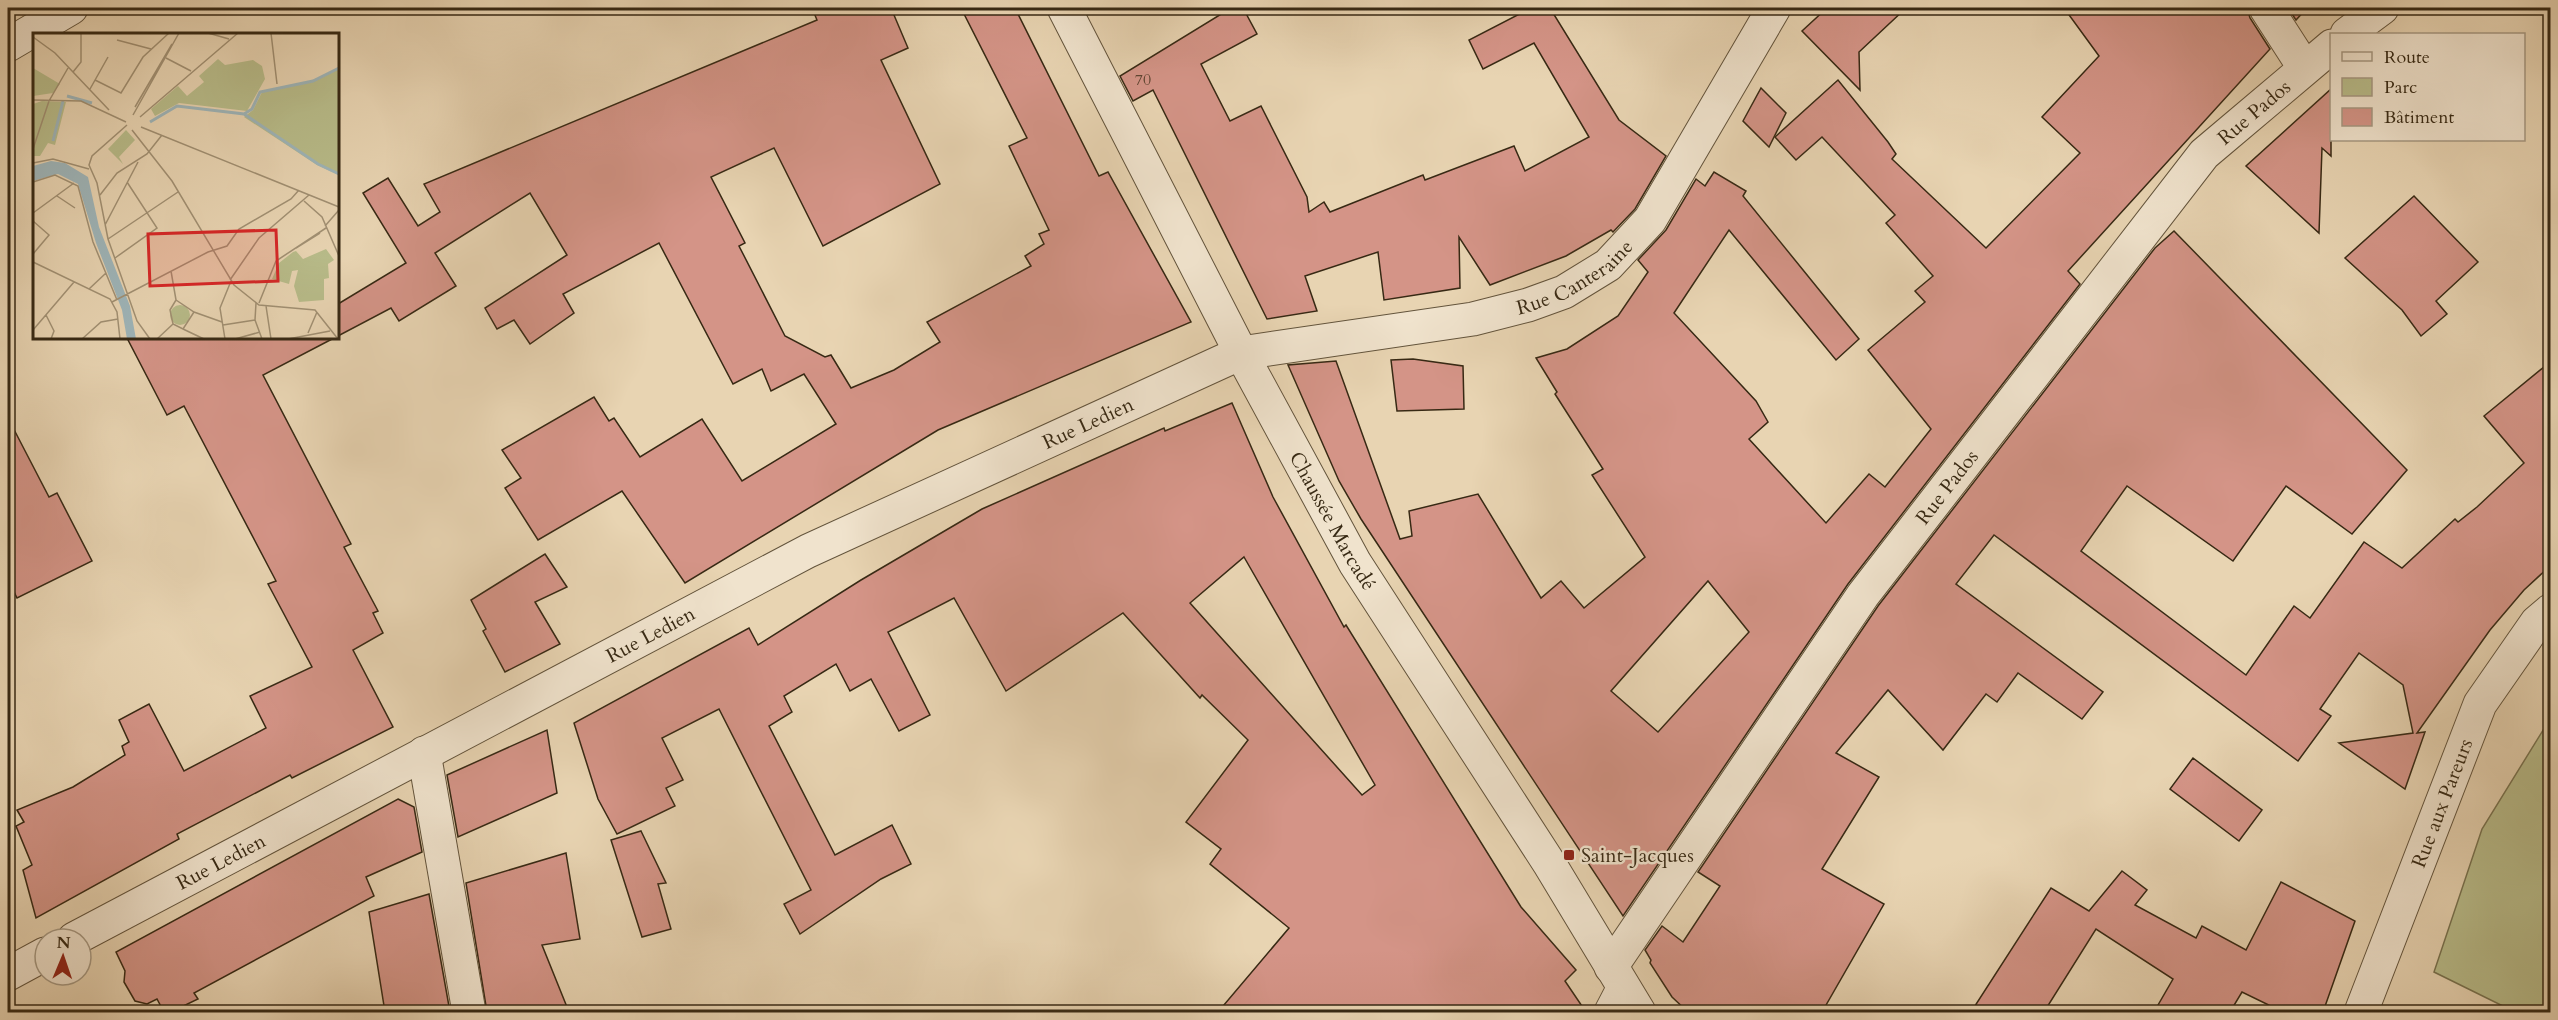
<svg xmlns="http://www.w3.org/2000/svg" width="2558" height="1020" font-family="Cardo,serif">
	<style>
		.green { fill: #b8bc8a; stroke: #78724f; stroke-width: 1.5 }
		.building { fill: #d49487; stroke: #372914; stroke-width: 1.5; fill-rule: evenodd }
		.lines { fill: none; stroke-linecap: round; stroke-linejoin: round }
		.minor-casing { stroke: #63543c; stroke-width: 35 }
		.tertiary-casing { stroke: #63543c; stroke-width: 35 }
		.minor { stroke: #f0e3cd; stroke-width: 33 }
		.tertiary { stroke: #f0e3cd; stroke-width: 33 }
		.poi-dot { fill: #8f2418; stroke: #f0e3cd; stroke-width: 2 }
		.labels { text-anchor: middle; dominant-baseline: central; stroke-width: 5; stroke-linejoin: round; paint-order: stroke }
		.number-label { font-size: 16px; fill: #5e4431 }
		.street-label { font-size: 20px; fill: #372914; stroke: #f0e3cd }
		.poi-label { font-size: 20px; fill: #372914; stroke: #f0e3cd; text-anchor: start }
		.inset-river { fill: none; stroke: #9eb5b9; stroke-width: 3 }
		.inset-road { fill: none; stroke: #a19073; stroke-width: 1.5 }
		.view { fill: #d62828; fill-opacity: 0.15; stroke: #d62828; stroke-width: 3 }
		.inset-edge { fill: none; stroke: #372914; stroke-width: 3 }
	</style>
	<rect width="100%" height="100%" fill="#e8d4b2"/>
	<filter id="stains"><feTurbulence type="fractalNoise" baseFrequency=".00333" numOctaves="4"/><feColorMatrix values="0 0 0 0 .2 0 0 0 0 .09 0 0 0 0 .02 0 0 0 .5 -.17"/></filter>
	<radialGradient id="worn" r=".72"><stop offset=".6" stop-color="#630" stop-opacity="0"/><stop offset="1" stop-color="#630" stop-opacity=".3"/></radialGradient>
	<polygon class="green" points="2550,719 2550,1012 2515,1012 2434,972 2482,829"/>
	<g class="building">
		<polygon points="812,8 891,8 908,48 881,60 940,184 823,246 774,148 711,177 745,243 739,246 785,336 825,357 831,355 851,388 894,370 940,342 927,322 1031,266 1025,256 1044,244 1039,234 1049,230 1009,146 1027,138 961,8 1015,8 1099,176 1108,172 1191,322 938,430 685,583 622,491 538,540 505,488 521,478 502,450 594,397 609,421 614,418 640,457 702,419 742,481 836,424 804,374 771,391 762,369 733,384 659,243 563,294 574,313 530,344 514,320 497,329 485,308 567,255 530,193 435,253 456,286 399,321 391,308 338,336 338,304 406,263 363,193 388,178 418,226 440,212 424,184 817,20"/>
		<polygon points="1231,8 1243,8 1257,34 1201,64 1230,121 1261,106 1307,197 1309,212 1324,202 1330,212 1423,175 1425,180 1514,146 1525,171 1589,137 1534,43 1483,69 1469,40 1531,8 1550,8 1619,120 1666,156 1635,209 1613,232 1611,230 1566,256 1490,285 1459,237 1460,288 1384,300 1378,252 1305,276 1317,311 1267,319 1153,90 1133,101 1120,76"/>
		<polygon points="1827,8 1906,8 1859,52 1860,90 1802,31"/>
		<path d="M2064,8H2247L2250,18L2270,49L2068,271L2080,284L1848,584L1623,916L1361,519L1339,481L1288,365L1336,361L1400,539L1412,536L1409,511L1478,494L1541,598L1561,581L1584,608L1645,557L1592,475L1603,469L1555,394L1557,392L1536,358L1567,349L1618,316L1648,272L1638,260L1666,230L1696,179L1705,186L1714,172L1746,191L1743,196L1859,339L1836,360L1729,230L1674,313L1756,401L1768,422L1749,439L1826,523L1869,474L1885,487L1931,429L1868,350L1925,302L1915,291L1933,276L1886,223L1895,215L1822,137L1796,160L1775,137L1838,80L1888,142L1896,154L1892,159L1986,248L2080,153L2042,117L2099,56ZM1708,581L1749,632L1658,732L1611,691Z"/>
		<polygon points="2288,8 2307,8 2296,20"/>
		<polygon points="1761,88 1786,113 1769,147 1743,121"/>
		<polygon points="2331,89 2331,156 2322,148 2319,233 2246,166"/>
		<polygon points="2414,196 2478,262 2436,301 2447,314 2421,336 2402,310 2345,258"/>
		<polygon points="2174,231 2407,470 2352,534 2286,486 2233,561 2127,486 2081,551 2246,675 2294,606 2310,618 2364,542 2402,568 2455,519 2458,522 2477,507 2524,463 2484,416 2550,362 2550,566 2524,590 2490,630 2417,733 2425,732 2405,789 2339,743 2413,733 2403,685 2359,653 2320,709 2331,716 2298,761 1994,535 1956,584 2103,692 2082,719 2018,673 1997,702 1986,694 1943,750 1888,690 1836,753 1879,777 1822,869 1884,904 1822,1012 1688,1012 1672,997 1650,963 1651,960 1645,950 1662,926 1683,942 1720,886 1698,872 1878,606 2155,248"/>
		<polygon points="127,338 334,338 263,375 351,544 344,547 378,611 373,613 383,633 353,650 393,727 292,778 290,775 177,834 179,839 36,918 23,870 32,865 16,826 24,822 17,810 73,787 125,755 122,746 129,742 119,720 149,704 184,771 266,728 250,696 312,667 268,584 276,581 184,406 167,415"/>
		<polygon points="1413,359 1463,366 1464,409 1397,411 1391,360"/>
		<path d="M1232,403L1273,497L1344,627L1346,625L1521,907L1576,970L1565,981L1586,1012H1218L1289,928L1210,864L1221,849L1186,822L1248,740L1202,695L1200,698L1123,613L1006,691L954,598L888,632L930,715L899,731L871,679L850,691L836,664L784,696L792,712L769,726L835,855L892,825L911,864L881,879L800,934L784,904L811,890L719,709L662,738L683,780L666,788L675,806L617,834L598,799L574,723L749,628L758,645L861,580L982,509L1164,428L1165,431ZM1244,557L1375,785L1362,795L1190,603Z"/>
		<polygon points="8,418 49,497 57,493 92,561 17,598 8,579"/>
		<polygon points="545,554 567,587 535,602 560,644 505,672 483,631 486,629 471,600"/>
		<polygon points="547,730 557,793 458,837 447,775"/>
		<polygon points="2193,758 2262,810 2239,841 2170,789"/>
		<polygon points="398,799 414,807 422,852 366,877 374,896 194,993 198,999 171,1012 164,1012 157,999 147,1004 135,1001 124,982 125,971 116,952"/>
		<polygon points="641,831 666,883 658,884 671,929 642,937 611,840"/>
		<polygon points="566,853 580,939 542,945 569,1012 487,1012 466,883"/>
		<polygon points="2122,871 2147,890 2135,905 2196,938 2202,926 2246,950 2281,882 2355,921 2323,1012 2283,1012 2242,992 2230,1012 2154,1012 2173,979 2096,929 2044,1012 1971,1012 2051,888 2089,911"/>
		<polygon points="429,894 450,1012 385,1012 369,912"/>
	</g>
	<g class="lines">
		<defs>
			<g id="minor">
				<polyline points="2266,8 2304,67"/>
				<polyline points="2347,34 2382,8"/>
				<polyline points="8,45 71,8"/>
				<polyline points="424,753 469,1012"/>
				<path id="s1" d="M74,939L808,551L1221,362L1241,353L1473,319L1528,305L1564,292L1608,265L1650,220L1774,8"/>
				<path id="s2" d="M1611,967L1863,595L2204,154L2332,46"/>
				<polyline points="8,974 45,954"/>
				<polyline points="1611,1012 1623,989"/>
				<path id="s3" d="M2361,1012L2480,704L2537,622L2550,611"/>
			</g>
			<g id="tertiary">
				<path id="s4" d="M1064,8L1241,353L1355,563L1549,863L1639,1012"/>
			</g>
		</defs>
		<use href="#minor" class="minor-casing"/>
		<use href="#tertiary" class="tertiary-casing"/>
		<use href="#minor" class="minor"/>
		<use href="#tertiary" class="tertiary"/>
	</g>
	<rect class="poi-dot" x="1563" y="849" width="12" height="12" rx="3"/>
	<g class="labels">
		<g class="number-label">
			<text x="1143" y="80">70</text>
		</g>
		<g class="street-label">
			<text stroke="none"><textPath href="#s2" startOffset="1072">Rue Pados</textPath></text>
			<text stroke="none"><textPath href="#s1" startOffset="1652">Rue Canteraine</textPath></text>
			<text stroke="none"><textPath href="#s1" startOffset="1138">Rue Ledien</textPath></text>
			<text stroke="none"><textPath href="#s2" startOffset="586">Rue Pados</textPath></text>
			<text stroke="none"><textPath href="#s4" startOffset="579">Chaussée Marcadé</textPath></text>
			<text stroke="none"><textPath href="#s1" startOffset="652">Rue Ledien</textPath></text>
			<text stroke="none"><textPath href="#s3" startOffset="224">Rue aux Pareurs</textPath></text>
			<text stroke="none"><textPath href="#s1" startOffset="166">Rue Ledien</textPath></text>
		</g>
		<g class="poi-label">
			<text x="1581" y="855">Saint-Jacques</text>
		</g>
	</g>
	<g transform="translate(33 33)">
		<rect width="306" height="306" fill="#e8d4b2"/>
		<path d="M185,26L192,32L220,27L229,33L232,46L214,78L146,70L122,83L118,76L145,53L154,63L171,49L166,43ZM0,35L27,51L20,60L0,63ZM306,35V142L284,132L211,84L220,77L229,59L280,47ZM9,68L33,69L22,112L15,110L7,123H0V71ZM93,97L102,107L86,124L90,131L75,116ZM293,216L301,227L295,231L296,245L291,246V267L266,269L261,253L265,237L259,238L256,251L239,246L246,230L260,219L263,218L270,226ZM137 282a10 10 0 1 1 20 0a10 10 0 1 1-20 0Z" fill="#b8bc8a"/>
		<path d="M18,128L32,130L55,144L66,194L97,273L103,306H94L89,277L63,210L45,151L25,141L0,148V133Z" fill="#9eb5b9"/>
		<path class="inset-river" d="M34,63L59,70M211,81L219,76L227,59L280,48L306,35M117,89L144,73L211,81L285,131L306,141M20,108L30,68"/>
		<path class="inset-road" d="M175,0L196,6M238,0L244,51M0,4L22,20L76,77M84,7L118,16M133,25L158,38M40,39L48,29V0M62,47L88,60L110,24L136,0M57,56L75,24M0,67L48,68L93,89M102,74L139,11M100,82L146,0M107,84L205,0M94,92L59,123L56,132L64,150L75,206L104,288L117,306M108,94L306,174M99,97L139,148L201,252L226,272L282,277L305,306M0,116L16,68L35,35M0,130L20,126L56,136M0,149L22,142L45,153L60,209L84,267M67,162L84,140L114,121L129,102M24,163L42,175M271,168L289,184L306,223M0,180L41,150M0,188L16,202L0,221M72,192L105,129M292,193L306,177M75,206L145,159M263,215L287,200M82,225L124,195L94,149M0,229L77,266L84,279L87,306M138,238L143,267M197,247L226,205L276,162M56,256L73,240M143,267L137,277L140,291L150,296L161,279M143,267L161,279L189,289M79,269L175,219L194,213L206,196L258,166L266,157M223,270L222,287L229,306M226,270L243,228L293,195M233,273L238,306M13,282L21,298L18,306M190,292L222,287M150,296L171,306M0,297L41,249M275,300L284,279M49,306L68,289L85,286M124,306L140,291M192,306L187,275L198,248M202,306L227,299M255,306L297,298"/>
		<path class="view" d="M243,197L245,248L117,253L115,201Z"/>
		<rect width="306" height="306" class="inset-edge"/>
	</g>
	<rect width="2558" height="1020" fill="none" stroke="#e8d4b2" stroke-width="30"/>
	<rect x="9" y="9" width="2540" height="1002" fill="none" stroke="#372914" stroke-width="3"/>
	<rect x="15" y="15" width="2528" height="990" fill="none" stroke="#372914" stroke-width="1.5"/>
	<rect x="2330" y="33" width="195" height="108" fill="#f0e3cd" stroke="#a69983" stroke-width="1.5"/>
	<rect x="2342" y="52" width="30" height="9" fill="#f0e3cd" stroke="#a69983" stroke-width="1.5"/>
	<text x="2384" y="63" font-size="18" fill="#372914">Route</text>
	<rect x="2342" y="78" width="30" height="18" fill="#b8bc8a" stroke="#a69983" stroke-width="1.5"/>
	<text x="2384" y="93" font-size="18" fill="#372914">Parc</text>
	<rect x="2342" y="108" width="30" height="18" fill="#d49487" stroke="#a69983" stroke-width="1.5"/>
	<text x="2384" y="123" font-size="18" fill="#372914">Bâtiment</text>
	<g transform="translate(63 957) rotate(2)"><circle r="28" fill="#f0e3cd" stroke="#a69983" stroke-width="1.5"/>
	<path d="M0-4.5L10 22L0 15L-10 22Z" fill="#8f2418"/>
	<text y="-9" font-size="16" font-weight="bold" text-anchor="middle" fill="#372914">N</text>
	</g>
	<rect width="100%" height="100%" filter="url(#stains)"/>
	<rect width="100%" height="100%" fill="url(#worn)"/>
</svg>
